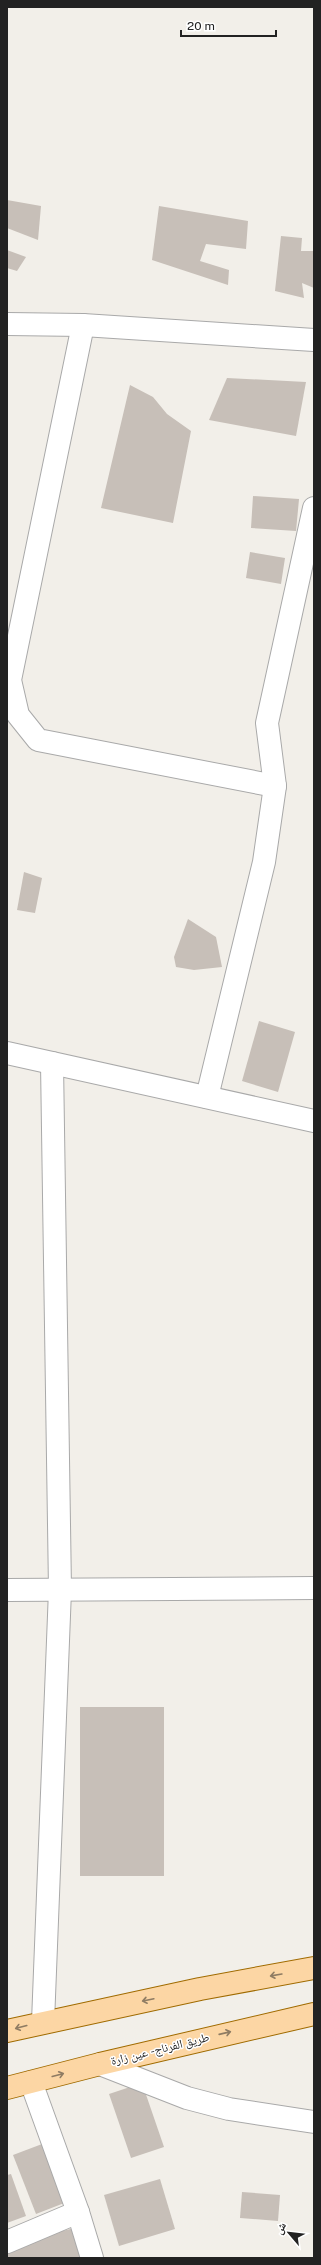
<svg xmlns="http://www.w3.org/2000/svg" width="321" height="2265" font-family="'Public Sans','Noto Naskh Arabic',sans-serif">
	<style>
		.building { fill: #c7bfb8 }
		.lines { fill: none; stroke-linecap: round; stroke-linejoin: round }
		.street-casing { stroke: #a9a9a9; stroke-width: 24 }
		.primary-casing { stroke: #a06b00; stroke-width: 24 }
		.street { stroke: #fff; stroke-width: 22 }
		.primary { stroke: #fcd6a4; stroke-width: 22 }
		.oneway { stroke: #8f7c63 }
		.labels { text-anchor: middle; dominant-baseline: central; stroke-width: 3; stroke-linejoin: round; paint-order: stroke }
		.street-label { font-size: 12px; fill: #222; stroke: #fff }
	</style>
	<rect width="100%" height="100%" fill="#f2efe9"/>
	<g class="building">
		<polygon points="7,200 41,206 38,240 7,228"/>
		<polygon points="159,206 248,221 246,249 206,244 200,261 229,270 228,285 152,260"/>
		<polygon points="281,236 302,238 301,251 314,251 314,288 302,283 304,298 275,291"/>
		<polygon points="7,250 26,257 17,271 7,268"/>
		<polygon points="227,378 306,382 296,436 209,420"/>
		<polygon points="130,385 153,397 167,414 191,431 173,523 101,508"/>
		<polygon points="253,496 299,499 296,531 251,528"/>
		<polygon points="250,552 285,558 281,584 246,578"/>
		<polygon points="24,872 42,878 35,913 17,910"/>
		<polygon points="188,919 216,937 222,967 194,970 176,967 174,957"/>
		<polygon points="259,1021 295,1032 278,1092 242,1081"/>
		<rect x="80" y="1707" width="84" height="169"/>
		<polygon points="142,2083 164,2147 131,2158 109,2094"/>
		<polygon points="50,2141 72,2200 36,2214 13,2155"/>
		<polygon points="11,2174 26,2216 7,2223 7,2175"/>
		<polygon points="160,2179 175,2229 119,2246 104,2195"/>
		<polygon points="242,2192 280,2195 278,2221 240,2218"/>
		<polygon points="79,2227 86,2258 7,2258 7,2244"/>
	</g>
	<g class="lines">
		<defs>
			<g id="street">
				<polyline points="7,324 83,325 314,340"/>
				<polyline points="83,325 10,680 18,715 38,740 275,786"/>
				<polyline points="7,1053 314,1121"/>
				<polyline points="207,1097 264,862 275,786 267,723 314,508"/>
				<polyline points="7,1590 314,1588"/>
				<polyline points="43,2022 60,1590 52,1063"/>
				<polyline points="100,2064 187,2098 229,2109 314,2122"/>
				<polyline points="31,2082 78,2212 92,2258"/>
				<polyline points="7,2242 78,2212"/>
			</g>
			<g id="primary">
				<polyline points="7,2031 200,1989 314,1968"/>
				<polyline points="7,2088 100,2064 314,2014"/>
			</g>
		</defs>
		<use href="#street" class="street-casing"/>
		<use href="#primary" class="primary-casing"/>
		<use href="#street" class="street"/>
		<use href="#primary" class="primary"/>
	</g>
	<defs><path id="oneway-shaft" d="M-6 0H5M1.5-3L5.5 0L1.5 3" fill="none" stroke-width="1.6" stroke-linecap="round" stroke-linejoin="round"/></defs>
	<g class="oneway">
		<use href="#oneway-shaft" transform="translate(276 1975) rotate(170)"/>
		<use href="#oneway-shaft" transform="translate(148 2000) rotate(168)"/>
		<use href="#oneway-shaft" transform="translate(21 2027) rotate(165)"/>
		<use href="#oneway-shaft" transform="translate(225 2033) rotate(-13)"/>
		<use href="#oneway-shaft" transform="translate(58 2075) rotate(-15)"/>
	</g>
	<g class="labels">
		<g class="street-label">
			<text transform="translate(160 2049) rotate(-14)">طريق الفرناج - عين زارة</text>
		</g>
	</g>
	<rect width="321" height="2265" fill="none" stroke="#222222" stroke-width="16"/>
	<g transform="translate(289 2233) rotate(298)" stroke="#ffffff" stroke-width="3" paint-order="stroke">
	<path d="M0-3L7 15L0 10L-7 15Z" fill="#222222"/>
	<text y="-6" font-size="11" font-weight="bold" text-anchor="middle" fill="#222222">ش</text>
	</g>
	<path d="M181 30v6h95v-6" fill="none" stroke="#222222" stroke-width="2"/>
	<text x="187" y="30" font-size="12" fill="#222222" stroke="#ffffff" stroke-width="3" paint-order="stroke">20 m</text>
</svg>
